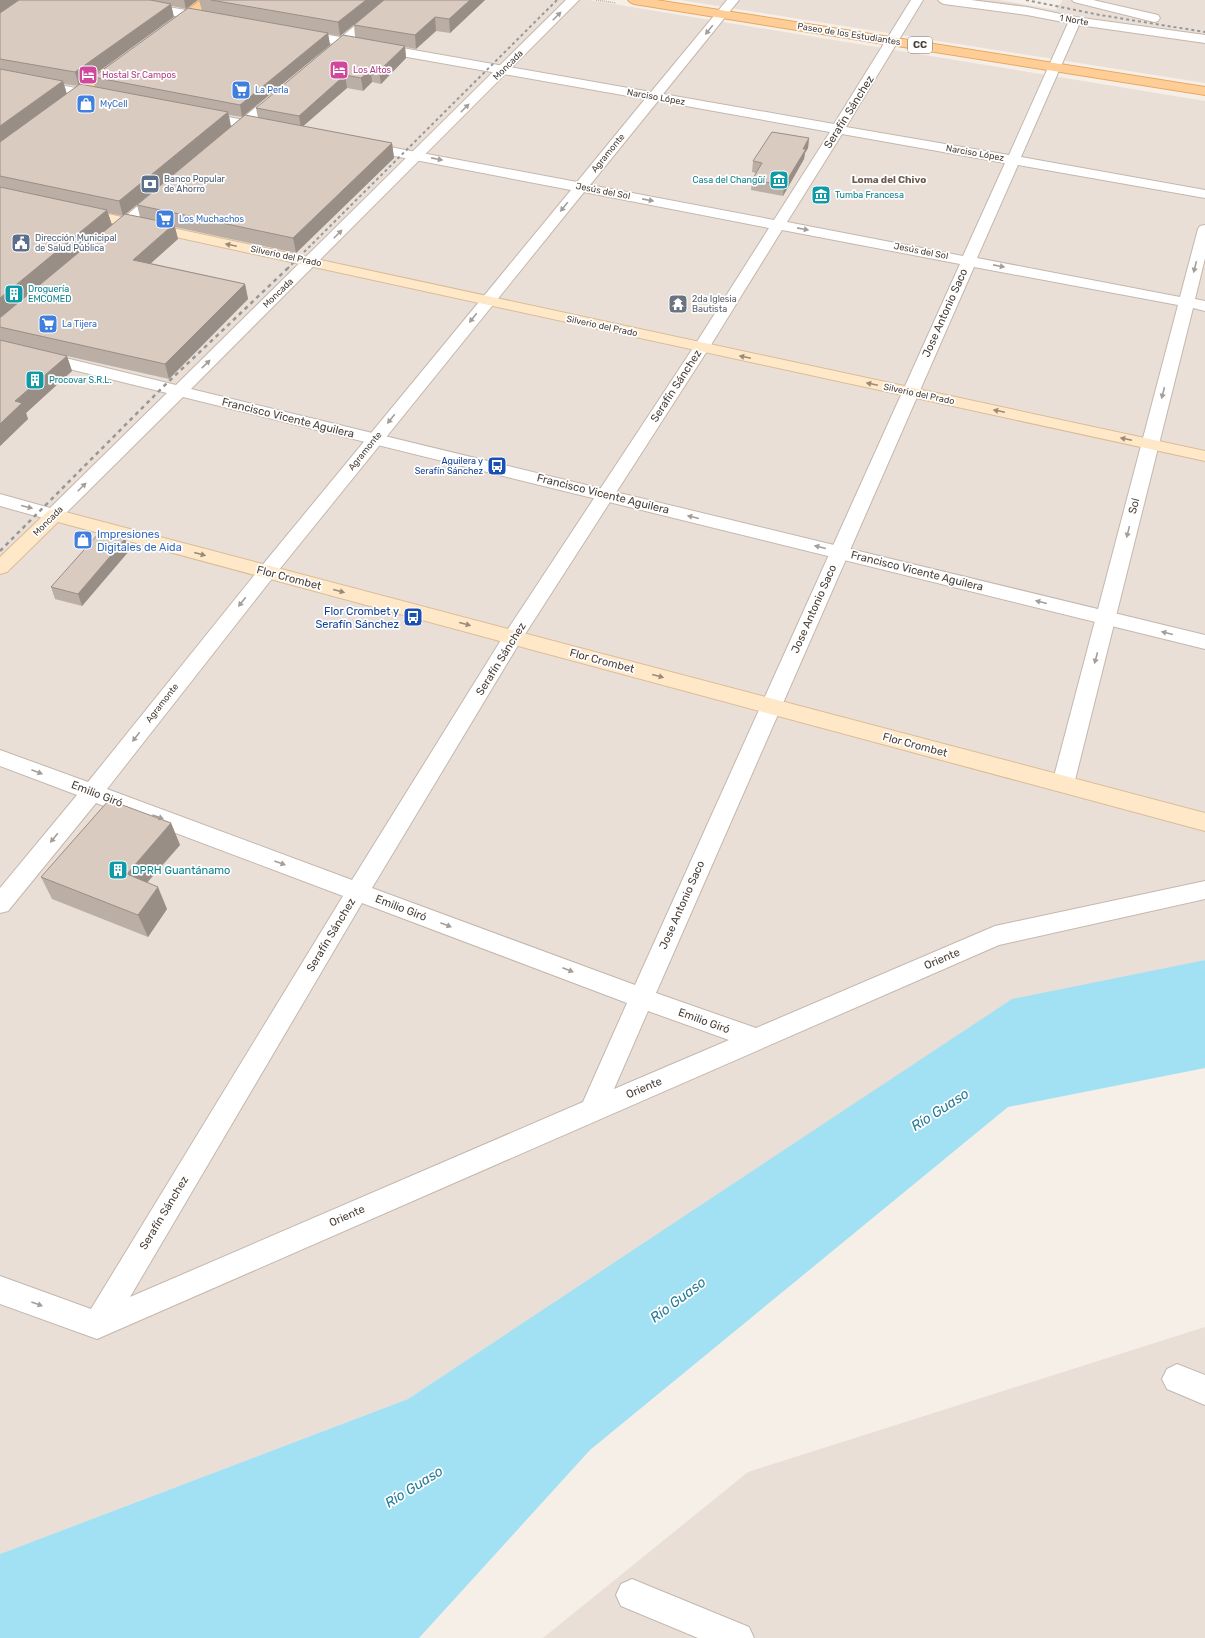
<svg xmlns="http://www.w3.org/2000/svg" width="1205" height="1638" font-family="Rubik,sans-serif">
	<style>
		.residential { fill: #e9dfd6 }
		.water { fill: #a2e1f4 }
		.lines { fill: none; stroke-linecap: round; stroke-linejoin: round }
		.minor-casing { stroke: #c4b7ad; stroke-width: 2 }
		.tertiary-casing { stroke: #c4b7ad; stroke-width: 2 }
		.secondary-casing { stroke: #dabc98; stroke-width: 2 }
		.primary-casing { stroke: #e9a861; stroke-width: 2 }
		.path { stroke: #c3ad9a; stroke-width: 1.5; stroke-dasharray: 1 1; stroke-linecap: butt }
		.minor { fill: #fff; fill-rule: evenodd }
		.tertiary { fill: #fff; fill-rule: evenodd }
		.secondary { fill: #ffe8c8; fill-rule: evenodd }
		.primary { fill: #ffce97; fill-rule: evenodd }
		.rail-far1 { stroke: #979797; stroke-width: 2; stroke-dasharray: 3 3; stroke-linecap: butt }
		.rail { stroke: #979797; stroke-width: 2.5; stroke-dasharray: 4 4; stroke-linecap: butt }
		.wall { fill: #bbafa5; fill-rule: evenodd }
		.shaded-wall { fill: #998e86 }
		.building { fill: #dacbc0; stroke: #998e86 }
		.oneway { fill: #a49e9a }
		.oneway2 { fill: #9b8a78 }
		.labels { text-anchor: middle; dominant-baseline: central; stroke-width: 3.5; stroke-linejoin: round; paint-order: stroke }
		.far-street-label { font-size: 9px; fill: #493e36; stroke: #fff }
		.far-hotel-label { font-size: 9px; fill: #b23c85; stroke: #fff; text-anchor: start }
		.far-shop-label { font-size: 9px; fill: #366cbe; stroke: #fff; text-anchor: start }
		.far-service-label { font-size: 9px; fill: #4e5e75; stroke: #fff; text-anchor: start }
		.far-culture-label { font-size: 9px; fill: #0d838f; stroke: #fff; text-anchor: start }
		.far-worship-label { font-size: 9px; fill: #5b616d; stroke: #fff; text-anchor: start }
		.far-transit-label { font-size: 9px; fill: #164399; stroke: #fff; text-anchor: end }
		.shield { fill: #fff; stroke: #807872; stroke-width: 1 }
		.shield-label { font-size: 10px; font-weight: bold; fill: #493e36 }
		.far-neighbourhood-label { font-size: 10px; font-weight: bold; fill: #6c5a4d; stroke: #fff }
		.street-label { font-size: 11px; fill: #493e36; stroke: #fff }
		.shop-label { font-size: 11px; fill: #366cbe; stroke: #fff; text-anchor: start }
		.transit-label { font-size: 11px; fill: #164399; stroke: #fff; text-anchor: end }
		.culture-label { font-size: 11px; fill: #0d838f; stroke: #fff; text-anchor: start }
		.near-water-label { font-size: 14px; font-style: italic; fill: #257c98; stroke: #fff }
	</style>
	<rect width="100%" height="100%" fill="#f5efe8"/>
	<g class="residential">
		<polygon points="0,0 589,0 1205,101 1205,960 1012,1000 408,1399 0,1554"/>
		<polygon points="680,0 999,0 1056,10 1063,0 1205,0 1205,83"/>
		<polygon points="1205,1327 1205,1638 543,1638 748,1472"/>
	</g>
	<polygon class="water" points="1205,960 1205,1068 1008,1107 590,1450 419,1638 0,1638 0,1554 408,1399 1012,999"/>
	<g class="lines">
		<defs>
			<g id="minor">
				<polygon points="101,0 127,0 209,14 213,15 215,18 213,21 209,22 107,4 103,2"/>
				<path d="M727,0H739L663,94L834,124L911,0H923L846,127L1009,155L1068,23L1027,15L944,4L940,2L938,0H971L1027,7L1075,17L1205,35V43L1079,25L1021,157L1205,190V198L1018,165L977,258L1180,297L1198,229L1200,226L1205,225V258L1195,299L1205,301V311L1193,308L1074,784L1071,790L1063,792L1055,790L1052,784L1178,305L974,267L656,993L756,1028L995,926L1205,881V899L999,945L97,1339L0,1304V1276L91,1309L343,896L96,803L8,911L0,913V888L77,795L0,766V750L88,782L260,568L571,190L363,150L358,149L356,146L358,143L363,142L577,182L645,99L300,38L296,37L294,34L296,31L300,30L651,92ZM658,101L830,132L774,220L590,185ZM842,134L1005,163L963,256L787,222ZM584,192L769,228L693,348L506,632L352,880L107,789L274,576ZM782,230L960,264L635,985L372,888L520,642L709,348ZM362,903L627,1003L583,1102L130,1297ZM648,1011L729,1040L614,1089Z"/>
				<polygon points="1072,0 1093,0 1158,15 1160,18 1158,21 1154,22 1074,2"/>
				<polygon points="0,73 101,93 106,94 107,97 106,100 101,101 0,81"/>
				<polygon points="202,112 266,124 271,125 273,128 271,131 266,132 197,119 195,116 197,113"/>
				<polygon points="1177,1364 1205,1375 1205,1405 1167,1389 1162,1379 1167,1369"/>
				<polygon points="632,1579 749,1627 754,1638 698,1638 621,1606 616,1595 621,1584"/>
			</g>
			<g id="tertiary">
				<polygon points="386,0 399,0 330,59 322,59 320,56 322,53"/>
				<polygon points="566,0 579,0 191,389 1205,635 1205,649 183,397 60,519 54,521 0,506 0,494 50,508 167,393 0,352 0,342 176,385"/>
				<polygon points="280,90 285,91 286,94 285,97 235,139 225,139 223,136 225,133 275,91"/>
				<polygon points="162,189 167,190 169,193 167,196 132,225 127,226 122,225 120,222 122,219 157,190"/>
			</g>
			<g id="secondary">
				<polygon points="80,208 1205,451 1205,461 75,215 73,212 75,209"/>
				<polygon points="54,509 1205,813 1205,831 58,522 7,572 0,574 0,557 48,511"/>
			</g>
			<g id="primary">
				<polygon points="201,0 215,0 175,30 167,30 165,27 167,24"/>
				<polygon points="628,0 656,0 1205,87 1205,95 634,4 630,2"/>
				<polygon points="119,61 123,62 125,65 123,68 71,107 61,107 59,104 61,101 115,62"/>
			</g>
		</defs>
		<use href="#minor" class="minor-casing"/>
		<use href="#tertiary" class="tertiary-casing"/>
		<use href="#secondary" class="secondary-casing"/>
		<use href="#primary" class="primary-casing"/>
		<polyline class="path" points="596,0 616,3"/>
		<use href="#minor" class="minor"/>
		<use href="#tertiary" class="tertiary"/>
		<use href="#secondary" class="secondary"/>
		<use href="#primary" class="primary"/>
		<g class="rail-far1">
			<polyline points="1026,0 1100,15 1205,32"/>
			<polyline points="287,269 557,0"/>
		</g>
		<polyline class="rail" points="0,551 163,387 288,268"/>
	</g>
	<g class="wall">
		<path d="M0,0H198L186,9L172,6L82,85L95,87L93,77L202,11L199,0H485L450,33L436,31L416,49L405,47L406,58L381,84L372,82L363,91L347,88L303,126L392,143L394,158L296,253L175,227L178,239L150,263L245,284L248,299L169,379L67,356L72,371L26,413L28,419L0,446ZM354,25L355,37L256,108L258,118L245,115L330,45L328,34L340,36ZM64,84L78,86L67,94ZM229,115L242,117L231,127ZM137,205L140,217L126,214ZM108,213L123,216L112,225Z"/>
		<polygon points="809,138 808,148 805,153 804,159 783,196 751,190 752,180 756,173 752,172 753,161"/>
		<polygon points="125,539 129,551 82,606 55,599 51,587"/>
		<polygon points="171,823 180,845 147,883 167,909 148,937 52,899 41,877"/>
	</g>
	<g class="shaded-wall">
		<polygon points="0,0 23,0 0,15"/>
		<polygon points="184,0 198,0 186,9"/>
		<polygon points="366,0 384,0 340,36 338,22"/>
		<polygon points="470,0 485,0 450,33 449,19"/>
		<polygon points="171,4 174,17 79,86 75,72"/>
		<polygon points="435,17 436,31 416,49 415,35"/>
		<polygon points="328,33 330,45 242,117 240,105"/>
		<polygon points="405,46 406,58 381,84 379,71"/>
		<polygon points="371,70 372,82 363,91 361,78"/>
		<polygon points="345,75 347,88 301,128 299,116"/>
		<polygon points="63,81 67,95 0,144 0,126"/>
		<polygon points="228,112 231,127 123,216 119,201"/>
		<polygon points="809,138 808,148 805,153 804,159 783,196 784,185"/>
		<polygon points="392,143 394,158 296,253 293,238"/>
		<polygon points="107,210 112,225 0,318 0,298"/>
		<polygon points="174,224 178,239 138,275 133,260"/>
		<polygon points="245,284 248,299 169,379 165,364"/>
		<polygon points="67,356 72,371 26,413 28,419 0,446 0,424 15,401"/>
		<polygon points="125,539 129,551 82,606 78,594"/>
		<polygon points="171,823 180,845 136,895 127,874"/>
		<polygon points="158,887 167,909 148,937 138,915"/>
	</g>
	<g class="building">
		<polygon points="19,0 150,0 171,4 75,72 0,59 0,13"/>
		<polygon points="211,0 366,0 338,22"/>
		<polygon points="384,0 470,0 449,19 435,17 415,35 354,25"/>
		<polygon points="188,8 328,33 240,105 93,77"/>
		<polygon points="343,35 405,46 379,71 371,70 361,78 345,75 299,116 256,108"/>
		<polygon points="0,69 63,81 0,126"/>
		<polygon points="80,84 228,112 119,201 0,176 0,142"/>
		<polygon points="245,115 392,143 293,238 137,205"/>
		<polygon points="772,132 809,138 803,149 806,149 784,185 752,180 762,163 753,161"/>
		<polygon points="0,187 107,210 0,298"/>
		<polygon points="125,214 174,224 133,260 245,284 165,364 0,327 0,317 1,317"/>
		<polygon points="0,340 67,356 15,401 22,403 0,424"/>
		<polygon points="99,533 125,539 78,594 51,587"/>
		<polygon points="109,800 171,823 127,874 158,887 138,915 41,877"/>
	</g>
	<defs><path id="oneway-solid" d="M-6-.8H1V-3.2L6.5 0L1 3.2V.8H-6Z"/></defs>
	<g class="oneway">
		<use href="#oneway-solid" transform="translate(557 16) rotate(-45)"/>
		<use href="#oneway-solid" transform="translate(709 30) rotate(129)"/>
		<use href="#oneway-solid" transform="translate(465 108) rotate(-45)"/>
		<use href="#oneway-solid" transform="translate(437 159) rotate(11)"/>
		<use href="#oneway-solid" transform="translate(648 200) rotate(11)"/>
		<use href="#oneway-solid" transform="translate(564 207) rotate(129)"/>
		<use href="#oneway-solid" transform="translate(803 229) rotate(11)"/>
		<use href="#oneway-solid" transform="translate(338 234) rotate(-45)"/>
		<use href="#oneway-solid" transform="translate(999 266) rotate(11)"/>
		<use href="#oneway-solid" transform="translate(1195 267) rotate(104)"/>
		<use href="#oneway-solid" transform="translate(473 318) rotate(129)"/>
		<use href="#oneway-solid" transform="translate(206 364) rotate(-44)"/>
		<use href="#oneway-solid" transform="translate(1163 393) rotate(104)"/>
		<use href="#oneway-solid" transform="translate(391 419) rotate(129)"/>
		<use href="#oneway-solid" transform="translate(82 487) rotate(-45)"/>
		<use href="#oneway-solid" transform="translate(27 507) rotate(14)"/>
		<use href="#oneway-solid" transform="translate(693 517) rotate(-166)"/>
		<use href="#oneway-solid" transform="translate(1128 532) rotate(104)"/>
		<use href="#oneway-solid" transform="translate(820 547) rotate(-166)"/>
		<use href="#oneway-solid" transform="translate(242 602) rotate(128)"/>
		<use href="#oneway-solid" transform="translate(1041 602) rotate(-166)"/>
		<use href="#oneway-solid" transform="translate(1167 633) rotate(-166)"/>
		<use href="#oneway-solid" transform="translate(1096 658) rotate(105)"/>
		<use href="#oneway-solid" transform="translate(136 737) rotate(128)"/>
		<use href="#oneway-solid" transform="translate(37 772) rotate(21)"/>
		<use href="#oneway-solid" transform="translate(158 817) rotate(20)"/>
		<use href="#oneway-solid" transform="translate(54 838) rotate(129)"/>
		<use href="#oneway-solid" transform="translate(280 863) rotate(20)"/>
		<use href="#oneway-solid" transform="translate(446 925) rotate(21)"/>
		<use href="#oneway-solid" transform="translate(568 970) rotate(21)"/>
		<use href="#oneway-solid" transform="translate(37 1304) rotate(20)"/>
	</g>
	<g class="oneway2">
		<use href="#oneway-solid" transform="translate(231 245) rotate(-168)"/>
		<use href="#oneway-solid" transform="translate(745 357) rotate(-168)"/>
		<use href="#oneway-solid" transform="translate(872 384) rotate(-168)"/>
		<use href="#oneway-solid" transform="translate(999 411) rotate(-168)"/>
		<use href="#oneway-solid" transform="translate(1126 439) rotate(-168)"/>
		<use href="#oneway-solid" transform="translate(200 554) rotate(15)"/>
		<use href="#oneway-solid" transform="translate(339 591) rotate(15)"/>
		<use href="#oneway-solid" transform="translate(465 624) rotate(15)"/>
		<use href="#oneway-solid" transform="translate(658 676) rotate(15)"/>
	</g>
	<defs>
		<symbol id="hotel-square" viewBox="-11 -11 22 22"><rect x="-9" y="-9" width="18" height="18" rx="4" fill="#d1479c" stroke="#fff"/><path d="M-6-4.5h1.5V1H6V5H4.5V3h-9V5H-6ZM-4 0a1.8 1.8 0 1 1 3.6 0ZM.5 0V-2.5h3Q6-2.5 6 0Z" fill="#fff"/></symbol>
		<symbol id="supermarket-square" viewBox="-11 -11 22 22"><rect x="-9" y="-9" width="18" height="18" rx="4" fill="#3f7fe0" stroke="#fff"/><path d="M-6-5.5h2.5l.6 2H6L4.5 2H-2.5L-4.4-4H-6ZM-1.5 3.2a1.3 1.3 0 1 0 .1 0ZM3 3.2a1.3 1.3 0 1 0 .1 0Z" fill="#fff"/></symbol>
		<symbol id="shop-square" viewBox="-11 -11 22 22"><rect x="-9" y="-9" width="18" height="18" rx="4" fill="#3f7fe0" stroke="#fff"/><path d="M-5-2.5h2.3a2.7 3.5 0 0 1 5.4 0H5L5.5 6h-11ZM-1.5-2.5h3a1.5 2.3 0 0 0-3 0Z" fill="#fff"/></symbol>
		<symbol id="museum-square" viewBox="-11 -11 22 22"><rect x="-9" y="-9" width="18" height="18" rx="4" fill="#0f9aa8" stroke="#fff"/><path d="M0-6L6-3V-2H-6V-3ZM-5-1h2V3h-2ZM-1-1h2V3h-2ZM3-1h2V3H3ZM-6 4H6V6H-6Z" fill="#fff"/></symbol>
		<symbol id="bank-square" viewBox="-11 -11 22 22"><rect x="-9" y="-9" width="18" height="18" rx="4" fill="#5c6f8a" stroke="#fff"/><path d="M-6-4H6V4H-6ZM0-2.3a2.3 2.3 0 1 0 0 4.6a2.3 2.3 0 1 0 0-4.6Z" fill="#fff"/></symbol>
		<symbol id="civic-square" viewBox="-11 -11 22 22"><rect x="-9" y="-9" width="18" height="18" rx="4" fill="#5c6f8a" stroke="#fff"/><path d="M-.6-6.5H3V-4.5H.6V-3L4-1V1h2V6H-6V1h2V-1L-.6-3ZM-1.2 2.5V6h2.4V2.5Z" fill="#fff"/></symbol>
		<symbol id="building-square" viewBox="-11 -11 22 22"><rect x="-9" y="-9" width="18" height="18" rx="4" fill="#0f9aa8" stroke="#fff"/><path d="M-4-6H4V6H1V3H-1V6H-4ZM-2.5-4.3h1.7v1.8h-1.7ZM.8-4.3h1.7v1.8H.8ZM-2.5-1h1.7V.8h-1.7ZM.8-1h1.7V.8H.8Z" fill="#fff"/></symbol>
		<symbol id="temple-square" viewBox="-11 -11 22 22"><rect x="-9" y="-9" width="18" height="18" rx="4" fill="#6b7280" stroke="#fff"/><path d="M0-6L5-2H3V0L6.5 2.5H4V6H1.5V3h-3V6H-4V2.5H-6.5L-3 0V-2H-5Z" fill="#fff"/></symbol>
		<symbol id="bus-square" viewBox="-11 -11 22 22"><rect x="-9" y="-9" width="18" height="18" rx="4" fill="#1a4fb4" stroke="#fff"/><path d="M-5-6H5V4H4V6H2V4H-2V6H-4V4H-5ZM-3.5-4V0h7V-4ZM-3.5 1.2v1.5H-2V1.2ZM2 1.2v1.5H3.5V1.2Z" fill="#fff"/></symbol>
	</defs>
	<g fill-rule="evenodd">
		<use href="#hotel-square" x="328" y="59" width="22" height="22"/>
		<use href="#hotel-square" x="77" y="64" width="22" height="22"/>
		<use href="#supermarket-square" x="230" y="79" width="22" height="22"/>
		<use href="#shop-square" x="75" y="93" width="22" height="22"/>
		<use href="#museum-square" x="768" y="169" width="22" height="22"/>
		<use href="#bank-square" x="139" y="173" width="22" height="22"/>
		<use href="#museum-square" x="810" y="184" width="22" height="22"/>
		<use href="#supermarket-square" x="154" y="208" width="22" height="22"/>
		<use href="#civic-square" x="10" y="232" width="22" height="22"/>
		<use href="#building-square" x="3" y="283" width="22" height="22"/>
		<use href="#temple-square" x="667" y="293" width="22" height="22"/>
		<use href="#supermarket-square" x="37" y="313" width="22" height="22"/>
		<use href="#building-square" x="24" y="369" width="22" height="22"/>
		<use href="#bus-square" x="486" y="455" width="22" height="22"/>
		<use href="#shop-square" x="72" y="529" width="22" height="22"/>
		<use href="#bus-square" x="402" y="606" width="22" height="22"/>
		<use href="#building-square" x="107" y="859" width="22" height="22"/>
	</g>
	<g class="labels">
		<g class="far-street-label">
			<text transform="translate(1074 20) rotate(10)">1 Norte</text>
			<text transform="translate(849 34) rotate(9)">Paseo de los Estudiantes</text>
			<text transform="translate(508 65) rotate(-45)">Moncada</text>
			<text transform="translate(656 97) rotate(10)">Narciso López</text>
			<text transform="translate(608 153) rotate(-51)">Agramonte</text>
			<text transform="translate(975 153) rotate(10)">Narciso López</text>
			<text transform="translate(603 191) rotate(11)">Jesús del Sol</text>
			<text transform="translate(921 251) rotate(11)">Jesús del Sol</text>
			<text transform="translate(286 256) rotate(12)">Silverio del Prado</text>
			<text transform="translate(278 293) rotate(-44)">Moncada</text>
			<text transform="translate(602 326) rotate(12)">Silverio del Prado</text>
			<text transform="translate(919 394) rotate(12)">Silverio del Prado</text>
			<text transform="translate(365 451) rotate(-51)">Agramonte</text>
			<text transform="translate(48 521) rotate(-45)">Moncada</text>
			<text transform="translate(162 703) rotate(-52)">Agramonte</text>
		</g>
		<g class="far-hotel-label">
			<text x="353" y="70">Los Altos</text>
			<text x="102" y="75">Hostal Sr Campos</text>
		</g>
		<g class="far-shop-label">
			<text x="255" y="90">La Perla</text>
			<text x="100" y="104">MyCell</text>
			<text x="179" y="219">Los Muchachos</text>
			<text x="62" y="324">La Tijera</text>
		</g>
		<g class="far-service-label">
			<text x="164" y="179">Banco Popular<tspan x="164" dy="10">de Ahorro</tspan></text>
			<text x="35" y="238">Dirección Municipal<tspan x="35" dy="10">de Salud Pública</tspan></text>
		</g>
		<g class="far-culture-label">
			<text x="765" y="180" text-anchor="end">Casa del Changüí</text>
			<text x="835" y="195">Tumba Francesa</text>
			<text x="28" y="289">Droguería<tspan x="28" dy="10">EMCOMED</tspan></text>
			<text x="49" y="380">Procovar S.R.L.</text>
		</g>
		<g class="far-worship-label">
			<text x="692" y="299">2da Iglesia<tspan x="692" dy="10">Bautista</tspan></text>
		</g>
		<g class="far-transit-label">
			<text x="483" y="461">Aguilera y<tspan x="483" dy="10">Serafín Sánchez</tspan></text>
		</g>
		<rect class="shield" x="908" y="37" width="24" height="16" rx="3"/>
		<g class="shield-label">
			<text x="920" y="45">CC</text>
		</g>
		<g class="far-neighbourhood-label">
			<text x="889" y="180">Loma del Chivo</text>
		</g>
		<g class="street-label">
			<text transform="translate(849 112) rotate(-58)">Serafín Sánchez</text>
			<text transform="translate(945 313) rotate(-66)">Jose Antonio Saco</text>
			<text transform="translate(676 386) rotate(-57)">Serafín Sánchez</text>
			<text transform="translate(288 418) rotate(14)">Francisco Vicente Aguilera</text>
			<text transform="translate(603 494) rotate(14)">Francisco Vicente Aguilera</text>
			<text transform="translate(1134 506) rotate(-76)">Sol</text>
			<text transform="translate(917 571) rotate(14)">Francisco Vicente Aguilera</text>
			<text transform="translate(289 578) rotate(15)">Flor Crombet</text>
			<text transform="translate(814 609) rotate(-66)">Jose Antonio Saco</text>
			<text transform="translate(501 659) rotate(-58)">Serafín Sánchez</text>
			<text transform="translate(602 661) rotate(15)">Flor Crombet</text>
			<text transform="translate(915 745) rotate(15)">Flor Crombet</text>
			<text transform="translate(97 794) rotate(21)">Emilio Giró</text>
			<text transform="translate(682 905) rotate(-66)">Jose Antonio Saco</text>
			<text transform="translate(401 908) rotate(21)">Emilio Giró</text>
			<text transform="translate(331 935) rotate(-59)">Serafín Sánchez</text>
			<text transform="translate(942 959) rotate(-23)">Oriente</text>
			<text transform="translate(704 1021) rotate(20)">Emilio Giró</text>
			<text transform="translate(644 1088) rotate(-23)">Oriente</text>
			<text transform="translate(164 1213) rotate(-59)">Serafín Sánchez</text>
			<text transform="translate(347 1216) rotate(-24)">Oriente</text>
		</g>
		<g class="shop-label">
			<text x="97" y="534">Impresiones<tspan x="97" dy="13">Digitales de Aida</tspan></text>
		</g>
		<g class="transit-label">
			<text x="399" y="611">Flor Crombet y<tspan x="399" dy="13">Serafín Sánchez</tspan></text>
		</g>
		<g class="culture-label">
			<text x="132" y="870">DPRH Guantánamo</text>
		</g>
		<g class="near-water-label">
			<text transform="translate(940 1110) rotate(-33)">Río Guaso</text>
			<text transform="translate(678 1300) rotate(-37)">Río Guaso</text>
			<text transform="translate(414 1487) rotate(-32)">Río Guaso</text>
		</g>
	</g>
</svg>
